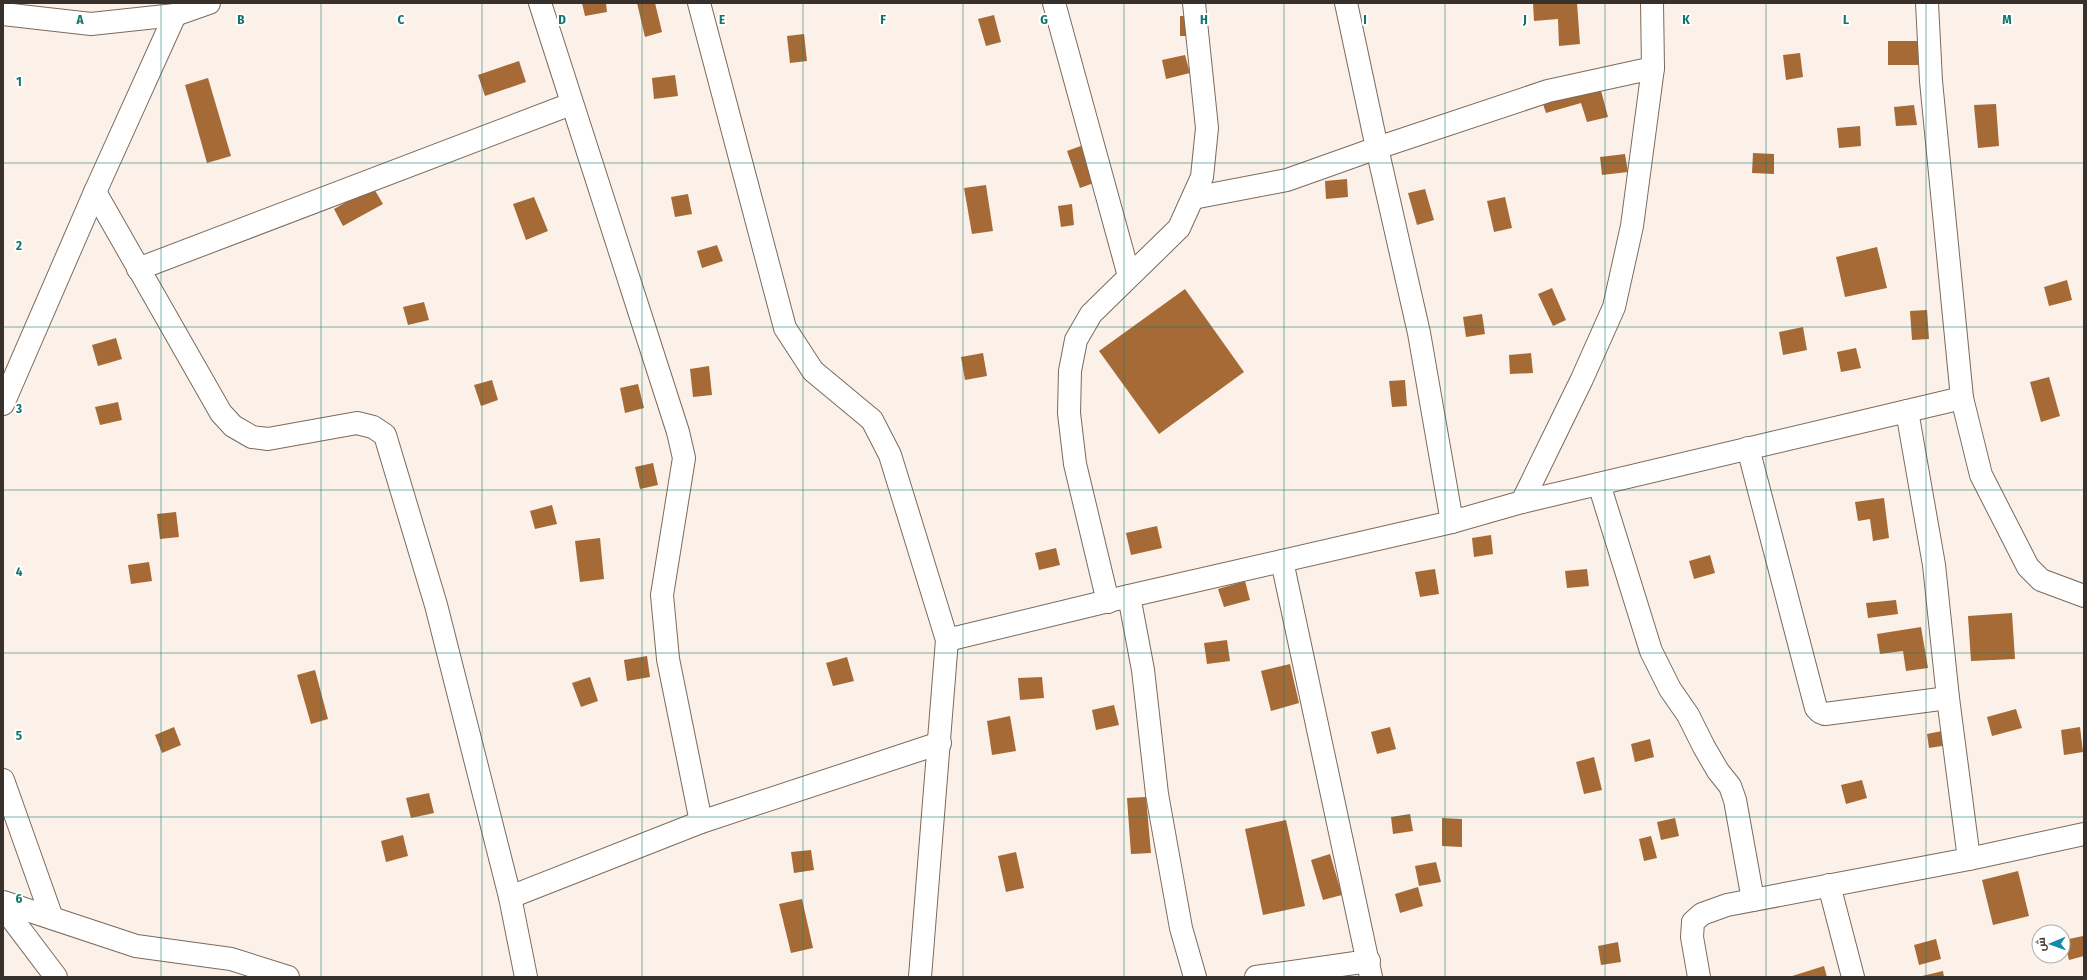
<svg xmlns="http://www.w3.org/2000/svg" width="2087" height="980" font-family="'Fira Sans Condensed',Cairo,sans-serif">
	<style>
		.building { fill: #a56a35 }
		.lines { fill: none; stroke-linecap: round; stroke-linejoin: round }
		.minor-casing { stroke: #7b6a5d; stroke-width: 24 }
		.minor { stroke: #fff; stroke-width: 22 }
		.grid { fill: none; stroke: #0f766e; stroke-width: 1; stroke-opacity: 0.55 }
		.grid-label { font-size: 13px; text-anchor: middle; font-weight: bold; fill: #0f766e; stroke: #fff; stroke-width: 4; stroke-linejoin: round; paint-order: stroke }
	</style>
	<rect width="100%" height="100%" fill="#fcf1e8"/>
	<g class="building">
		<polygon points="582,3 606,3 607,12 585,16"/>
		<polygon points="637,3 655,3 662,32 645,37"/>
		<polygon points="1533,3 1577,3 1580,44 1559,46 1558,19 1534,21"/>
		<polygon points="994,15 1001,42 986,46 978,19"/>
		<rect x="1180" y="16" width="15" height="20"/>
		<polygon points="804,34 807,61 790,63 787,36"/>
		<rect x="1888" y="41" width="30" height="24"/>
		<polygon points="1800,53 1803,77 1786,80 1783,55"/>
		<polygon points="1185,55 1190,73 1166,79 1162,60"/>
		<polygon points="519,61 526,82 485,96 478,75"/>
		<polygon points="675,75 678,96 654,99 652,78"/>
		<polygon points="208,78 231,156 207,163 185,85"/>
		<polygon points="1599,83 1608,117 1587,122 1581,103 1546,113 1541,98"/>
		<polygon points="1996,104 1999,146 1978,148 1974,105"/>
		<polygon points="1914,105 1917,125 1896,126 1894,107"/>
		<polygon points="1860,126 1861,146 1839,148 1837,128"/>
		<polygon points="1089,143 1102,180 1080,188 1067,151"/>
		<polygon points="1753,153 1774,154 1774,174 1752,173"/>
		<polygon points="1625,154 1628,172 1602,175 1600,157"/>
		<polygon points="1347,179 1348,197 1326,199 1325,181"/>
		<polygon points="986,185 993,231 972,234 964,188"/>
		<polygon points="373,187 383,204 343,226 334,209"/>
		<polygon points="1425,189 1434,220 1417,225 1408,193"/>
		<polygon points="688,194 692,214 675,217 671,197"/>
		<polygon points="534,197 548,231 526,240 513,204"/>
		<polygon points="1505,197 1512,228 1494,232 1487,201"/>
		<polygon points="1072,204 1074,225 1061,227 1058,206"/>
		<polygon points="717,245 723,261 702,268 697,251"/>
		<polygon points="1877,247 1887,288 1845,297 1836,257"/>
		<polygon points="2067,280 2072,300 2049,306 2044,287"/>
		<polygon points="1552,288 1566,320 1553,326 1538,294"/>
		<polygon points="1185,289 1244,372 1159,434 1099,351"/>
		<polygon points="424,302 429,320 408,325 403,307"/>
		<polygon points="1927,310 1929,339 1912,340 1910,311"/>
		<polygon points="1482,314 1485,334 1466,337 1463,317"/>
		<polygon points="1803,327 1807,350 1783,355 1779,332"/>
		<polygon points="116,338 122,359 98,366 92,345"/>
		<polygon points="1856,348 1861,368 1841,372 1837,352"/>
		<polygon points="983,353 987,376 965,380 961,357"/>
		<polygon points="1531,353 1533,373 1510,374 1509,355"/>
		<polygon points="709,366 712,395 693,397 690,369"/>
		<polygon points="2049,377 2060,416 2041,422 2030,382"/>
		<polygon points="492,380 498,400 481,406 474,385"/>
		<polygon points="1405,380 1407,406 1392,407 1389,381"/>
		<polygon points="638,384 644,408 625,413 620,388"/>
		<polygon points="118,402 122,420 100,425 95,407"/>
		<polygon points="653,463 658,485 640,489 635,467"/>
		<polygon points="1884,498 1889,538 1873,541 1870,519 1858,521 1855,502"/>
		<polygon points="552,505 557,524 535,529 530,511"/>
		<polygon points="176,512 179,537 160,539 157,514"/>
		<polygon points="1157,526 1162,548 1131,555 1126,533"/>
		<polygon points="1491,535 1493,554 1474,557 1472,538"/>
		<polygon points="600,538 604,579 580,582 575,541"/>
		<polygon points="1056,548 1060,565 1039,570 1035,553"/>
		<polygon points="1710,555 1715,573 1694,579 1689,561"/>
		<polygon points="149,562 152,581 131,584 128,565"/>
		<polygon points="1435,569 1439,594 1420,597 1415,572"/>
		<polygon points="1587,569 1589,586 1567,588 1565,571"/>
		<polygon points="1245,581 1250,600 1224,607 1218,589"/>
		<polygon points="1896,600 1898,614 1868,618 1866,603"/>
		<polygon points="2012,613 2015,659 1971,661 1968,616"/>
		<polygon points="1921,627 1928,668 1906,671 1903,651 1880,654 1877,634"/>
		<polygon points="1227,640 1230,661 1207,664 1204,643"/>
		<polygon points="647,656 650,677 627,681 624,660"/>
		<polygon points="847,657 854,681 833,686 826,663"/>
		<polygon points="1290,664 1299,703 1271,711 1261,671"/>
		<polygon points="315,670 328,719 311,724 297,675"/>
		<polygon points="590,677 598,701 581,707 572,683"/>
		<polygon points="1042,677 1044,698 1020,700 1018,678"/>
		<polygon points="1114,705 1119,725 1096,730 1092,710"/>
		<polygon points="2016,709 2022,728 1992,736 1987,717"/>
		<polygon points="1010,716 1016,751 992,755 987,721"/>
		<polygon points="174,727 181,745 162,753 155,735"/>
		<polygon points="1390,727 1396,749 1377,754 1371,732"/>
		<polygon points="2080,727 2083,752 2064,755 2061,730"/>
		<polygon points="1952,729 1955,744 1929,748 1927,734"/>
		<polygon points="1650,739 1654,757 1635,762 1631,744"/>
		<polygon points="1594,757 1602,790 1584,794 1576,762"/>
		<polygon points="1862,780 1867,798 1846,804 1841,785"/>
		<polygon points="429,793 434,813 411,818 406,798"/>
		<polygon points="1146,797 1151,853 1131,854 1127,798"/>
		<polygon points="1410,814 1413,831 1393,834 1391,817"/>
		<polygon points="1442,818 1462,819 1462,847 1442,846"/>
		<polygon points="1675,818 1679,836 1661,840 1657,822"/>
		<polygon points="1286,820 1305,906 1263,915 1245,829"/>
		<polygon points="403,835 408,856 386,862 381,841"/>
		<polygon points="1651,836 1657,858 1644,861 1639,839"/>
		<polygon points="811,850 814,870 794,873 791,852"/>
		<polygon points="1016,852 1024,888 1006,892 998,856"/>
		<polygon points="1330,854 1342,895 1323,900 1311,860"/>
		<polygon points="1436,862 1441,882 1419,886 1415,866"/>
		<polygon points="2018,871 2029,916 1993,925 1982,880"/>
		<polygon points="1418,887 1423,906 1400,913 1395,894"/>
		<polygon points="802,899 813,948 791,953 779,904"/>
		<polygon points="2083,936 2084,956 2069,960 2064,940"/>
		<polygon points="1936,939 1941,959 1919,965 1914,945"/>
		<polygon points="1618,942 1621,962 1601,965 1598,946"/>
		<polygon points="1824,966 1827,977 1789,977"/>
		<polygon points="1943,971 1944,977 1922,977 1922,976"/>
	</g>
	<g class="lines">
		<defs>
			<g id="minor">
				<polyline points="540,3 678,432 684,458 662,595 668,659 701,822"/>
				<polyline points="699,3 785,328 813,371 872,420 890,455 947,640 920,977"/>
				<polyline points="1054,3 1129,276"/>
				<polyline points="1346,3 1377,148 1419,333 1452,522"/>
				<polyline points="1927,3 1931,81 1962,398 1981,475 2028,567 2041,580 2084,596"/>
				<polyline points="3,14 91,24 175,15 209,3"/>
				<polyline points="95,192 221,413 233,426 252,437 268,439 357,423 373,427 385,435 436,605 510,897 526,977"/>
				<polyline points="1193,198 1287,180 1377,148 1548,91 1653,68"/>
				<polyline points="138,269 571,104"/>
				<polyline points="3,404 95,192 175,15"/>
				<polyline points="1907,411 1934,565 1948,698 1969,859"/>
				<polyline points="1748,448 1816,708 1820,712 1825,714 1948,698"/>
				<polyline points="1599,484 1651,651 1670,689 1688,715 1704,747 1718,771 1730,786 1735,800 1753,900"/>
				<polyline points="1522,502 1582,379 1614,307 1632,226 1653,68 1652,3"/>
				<polyline points="1282,561 1371,977"/>
				<polyline points="1129,596 1143,670 1157,794 1181,928 1195,977"/>
				<polyline points="1108,602 1075,464 1069,413 1070,371 1076,340 1091,314 1179,228 1202,177 1207,128 1194,3"/>
				<polyline points="947,640 1129,596 1452,522 1522,502 1962,398"/>
				<polyline points="3,780 52,918"/>
				<polyline points="1829,885 1853,977"/>
				<polyline points="510,897 701,822 940,743"/>
				<polyline points="3,902 136,946 231,959 288,977"/>
				<polyline points="3,907 56,977"/>
				<polyline points="1256,977 1369,961"/>
				<polyline points="1699,977 1692,937 1693,922 1702,914 1727,905 1969,859 2084,834"/>
			</g>
		</defs>
		<use href="#minor" class="minor-casing"/>
		<use href="#minor" class="minor"/>
	</g>
	<path class="grid" d="M161,3V977M321,3V977M482,3V977M642,3V977M803,3V977M963,3V977M1124,3V977M1284,3V977M1445,3V977M1605,3V977M1766,3V977M1926,3V977M3,163H2084M3,327H2084M3,490H2084M3,653H2084M3,817H2084"/>
	<g class="grid-label">
		<text x="80" y="24">A</text>
		<text x="241" y="24">B</text>
		<text x="401" y="24">C</text>
		<text x="562" y="24">D</text>
		<text x="722" y="24">E</text>
		<text x="883" y="24">F</text>
		<text x="1044" y="24">G</text>
		<text x="1204" y="24">H</text>
		<text x="1365" y="24">I</text>
		<text x="1525" y="24">J</text>
		<text x="1686" y="24">K</text>
		<text x="1846" y="24">L</text>
		<text x="2007" y="24">M</text>
		<text x="19" y="86">1</text>
		<text x="19" y="250">2</text>
		<text x="19" y="413">3</text>
		<text x="19" y="576">4</text>
		<text x="19" y="740">5</text>
		<text x="19" y="903">6</text>
	</g>
	<rect width="2087" height="980" fill="none" stroke="#38312b" stroke-width="8"/>
	<g transform="translate(2051 944) rotate(268)"><circle r="19" fill="#ffffff" stroke="#afadaa"/>
	<path d="M0-3L7 15L0 10L-7 15Z" fill="#1689ae"/>
	<text y="-6" font-size="11" font-weight="bold" text-anchor="middle" fill="#38312b">ش</text>
	</g>
</svg>
